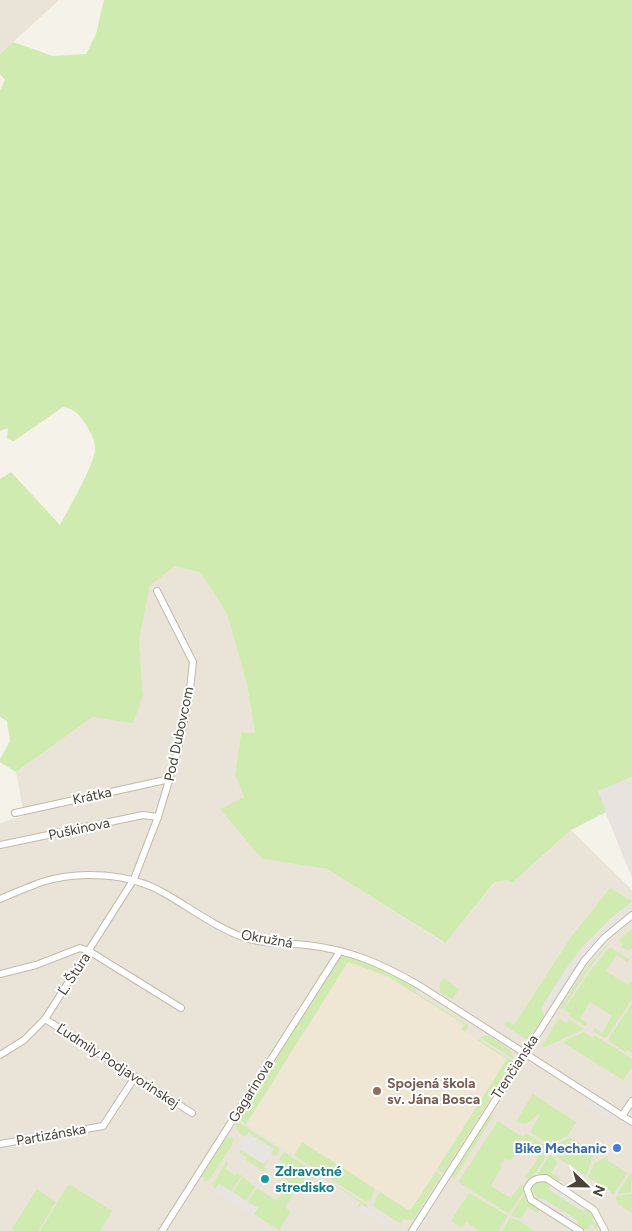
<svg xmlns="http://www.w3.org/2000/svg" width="632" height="1231" font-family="Figtree,sans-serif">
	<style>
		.residential { fill: #e9e4d7 }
		.industrial { fill: #e8e3de }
		.education { fill: #efe7d3 }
		.green { fill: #d0ebb0 }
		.parking { fill: #e7e4e1 }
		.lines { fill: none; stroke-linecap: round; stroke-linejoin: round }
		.street-casing { stroke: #c1baab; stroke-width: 8 }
		.street { stroke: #fff; stroke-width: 6 }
		.education-dot { fill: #8d6e63; stroke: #fff; stroke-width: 2 }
		.shop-dot { fill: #3f7fe0; stroke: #fff; stroke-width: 2 }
		.culture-dot { fill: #0f9aa8; stroke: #fff; stroke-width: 2 }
		.labels { text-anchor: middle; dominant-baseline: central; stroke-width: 4; stroke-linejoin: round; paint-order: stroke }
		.street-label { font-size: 14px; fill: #4a4337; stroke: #fff }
		.education-label { font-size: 14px; font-weight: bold; fill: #785e54; stroke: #fff; text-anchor: start }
		.shop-label { font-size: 14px; font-weight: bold; fill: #366cbe; stroke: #fff; text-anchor: end }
		.culture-label { font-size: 14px; font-weight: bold; fill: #0d838f; stroke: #fff; text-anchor: start }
	</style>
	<rect width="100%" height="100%" fill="#f5f2e9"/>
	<g class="residential">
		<polygon points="0,0 59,0 0,54"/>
		<polygon points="175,566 201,573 227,614 246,681 255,733 241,732 235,775 244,797 262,859 327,869 444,943 495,883 507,880 512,883 571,830 632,890 632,1231 0,1231 0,823 24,816 16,772 93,717 143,696 139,640 150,586"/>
	</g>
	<polygon class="industrial" points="632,777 632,878 597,791"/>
	<polygon class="education" points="348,961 387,976 464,1024 461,1029 507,1059 410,1211 302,1142 294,1155 246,1125"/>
	<g class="green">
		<path d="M104,0H632V777L598,791L606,812L571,830L512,883L507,880L494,883L445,943L327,869L262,859L220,809L244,797L235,775L241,732L255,733L246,681L227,614L201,573L175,566L150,586L139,640L143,696L133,723L93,717L16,772L0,762V759L10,741L7,721L0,717V479L11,472L60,525C69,508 92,469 95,451C96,441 91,433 86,425C80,415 75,409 63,407L14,441L7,439L8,428L0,431V90L5,80L0,74V54L13,42L53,56L86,54L96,34Z"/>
		<path d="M610,888L632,901V902C589,935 569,963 541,1008L544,1016L529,1038L527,1040L504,1025L507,1021L514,1025L571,937Z"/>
		<polygon points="632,929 632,949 628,950 621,947 623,944 618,940 615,943"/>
		<polygon points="607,945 608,945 589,968 563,1009 560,1008 587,967"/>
		<polygon points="610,947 629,959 627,962 616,955 606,971 628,985 632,980 632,999 607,1037 604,1038 593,1031 595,1028 602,1033 612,1016 590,1002 580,1018 587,1023 585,1026 569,1016 571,1014 564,1010 591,970"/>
		<path d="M342,956C369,959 394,976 416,989L415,992L468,1025V1028L465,1032L461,1029L464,1024L387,976L348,962L246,1124L240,1119L239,1115L336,960Z"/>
		<polygon points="444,978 459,990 452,999 440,992 440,983"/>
		<polygon points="632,1004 632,1053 627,1050 625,1052 609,1041 609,1038"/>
		<polygon points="559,1018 566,1023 569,1019 584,1029 545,1047 542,1046"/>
		<polygon points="584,1032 592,1038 594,1035 632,1059 632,1067 623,1080 564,1043 564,1041"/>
		<polygon points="485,1035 489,1036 510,1050 514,1059 480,1038"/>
		<polygon points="478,1039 514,1062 443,1173 437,1169 507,1059 477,1040"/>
		<path d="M533,1094L576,1122L568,1135L550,1145L530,1132L540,1115L537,1114C531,1122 525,1127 516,1121Z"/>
		<polygon points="494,1115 454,1179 451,1177 489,1117"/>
		<polygon points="498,1121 523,1137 526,1133 548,1147 549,1150 534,1176 527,1179 525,1178 539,1157 522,1145 510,1161 505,1158 500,1165 502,1166 491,1186 511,1198 521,1184 524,1186 524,1191 509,1214 458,1182"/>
		<path d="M235,1122H238L280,1149L276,1156L271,1154L273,1149L249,1133L245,1136C238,1134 236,1129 235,1122Z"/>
		<polygon points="227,1137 233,1138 232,1145 209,1180 205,1182 202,1175"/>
		<polygon points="570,1137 588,1148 592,1147 593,1156 586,1176 558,1158 555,1153 556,1145"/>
		<polygon points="302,1142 375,1189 371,1199 366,1202 294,1155"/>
		<polygon points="241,1150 264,1164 267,1160 268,1161 264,1167 266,1169 264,1172 246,1160 247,1158 239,1152"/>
		<polygon points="284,1152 311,1170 297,1192 295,1191 285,1207 291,1212 279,1230 254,1214 258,1208 247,1202 257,1188 277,1201 289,1182 279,1175 286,1164 279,1159"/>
		<polygon points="550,1154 558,1162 551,1173 560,1178 557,1182 547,1175 537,1175"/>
		<polygon points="607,1156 608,1161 627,1173 614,1194 588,1177 594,1164"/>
		<polygon points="226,1162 228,1163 225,1169 235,1175 237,1173 242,1176 231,1191 219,1184 215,1189 212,1185"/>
		<polygon points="632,1171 631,1192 617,1194"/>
		<polygon points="313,1172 314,1172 367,1205 368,1208 361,1204 358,1209 357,1208 360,1202 317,1174 302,1195 300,1194"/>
		<polygon points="436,1172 441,1175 413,1220 404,1219 400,1223 373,1206 376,1199 380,1192 410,1211"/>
		<polygon points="243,1177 255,1187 246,1201 233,1192"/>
		<polygon points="541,1179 549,1182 550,1190 583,1211 591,1209 596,1217 592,1220 594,1224 599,1222 598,1227 594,1229 594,1225 590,1224 589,1229 579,1228 534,1199 537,1196 534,1193 530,1196 530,1190 532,1184"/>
		<polygon points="69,1184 112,1211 100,1231 40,1231"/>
		<polygon points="37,1189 56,1202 38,1231 15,1231 12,1229"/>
		<polygon points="469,1193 508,1216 498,1231 480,1231 466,1222 462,1228 451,1221"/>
		<polygon points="525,1194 529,1202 540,1208 537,1213 528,1207 521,1219 511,1215"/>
		<path d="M630,1194L632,1195V1213C626,1208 615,1205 616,1196Z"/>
		<polygon points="510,1218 520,1221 535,1231 502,1231"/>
	</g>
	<g class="parking">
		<polygon points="632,902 632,908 602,935 587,951 561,987 546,1011 541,1008 568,966 582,947 612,917"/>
		<polygon points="586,1097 614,1116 611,1121 583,1103"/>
		<polygon points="249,1133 274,1149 264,1164 239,1148"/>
		<polygon points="549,1182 591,1209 583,1211 549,1190"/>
		<polygon points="219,1184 258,1208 253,1216 214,1191"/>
		<polygon points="542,1198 577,1220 579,1228 535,1200"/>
		<polygon points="361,1204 390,1222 387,1227 358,1209"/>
	</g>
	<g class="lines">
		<defs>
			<g id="street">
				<polyline points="15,813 170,779"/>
				<polyline points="0,845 143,815 158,817"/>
				<path d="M0,899C14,893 28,887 42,882C79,870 130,873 164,893C189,907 215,927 243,937C263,944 286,943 307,945C351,950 382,964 420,986L632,1122"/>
				<polyline points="0,974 36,965 80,948 89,951 181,1008"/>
				<polyline points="45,1019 192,1113"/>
				<polyline points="0,1055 24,1040 45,1019 134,879 158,817 177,754 189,698 193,662 157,591"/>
				<polyline points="622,1116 632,1101"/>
				<polyline points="0,1144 103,1126 135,1077"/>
				<polyline points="162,1231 340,951"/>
				<polyline points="412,1231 584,961 604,938 632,915"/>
				<path d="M580,1231L531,1200L527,1189C531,1180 536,1178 546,1178L594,1210L605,1231"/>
			</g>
		</defs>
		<use href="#street" class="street-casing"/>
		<use href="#street" class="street"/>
	</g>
	<circle class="education-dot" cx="377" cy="1091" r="5"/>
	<circle class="shop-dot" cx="617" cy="1148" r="5"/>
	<circle class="culture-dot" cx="265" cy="1179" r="5"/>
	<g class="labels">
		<g class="street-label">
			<text transform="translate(179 734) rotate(-78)">Pod Dubovcom</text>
			<text transform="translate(92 796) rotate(-12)">Krátka</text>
			<text transform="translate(79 829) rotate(-12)">Puškinova</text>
			<text transform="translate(267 939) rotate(10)">Okružná</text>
			<text transform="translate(74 974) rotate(-57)">Ľ. Štúra</text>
			<text transform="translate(118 1066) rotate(33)">Ľudmily Podjavorinskej</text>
			<text transform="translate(515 1067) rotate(-57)">Trenčianska</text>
			<text transform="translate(251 1091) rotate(-58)">Gagarinova</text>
			<text transform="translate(51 1135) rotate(-10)">Partizánska</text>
		</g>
		<g class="education-label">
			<text x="387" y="1083">Spojená škola<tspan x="387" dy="16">sv. Jána Bosca</tspan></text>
		</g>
		<g class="shop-label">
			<text x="607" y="1148">Bike Mechanic</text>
		</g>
		<g class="culture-label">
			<text x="275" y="1171">Zdravotné<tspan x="275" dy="16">stredisko</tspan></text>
		</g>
	</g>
	<g transform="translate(587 1186) rotate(112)" stroke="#ffffff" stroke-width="4" paint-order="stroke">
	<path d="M0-4L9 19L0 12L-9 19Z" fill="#4a4337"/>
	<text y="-8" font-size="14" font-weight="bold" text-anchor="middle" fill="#4a4337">N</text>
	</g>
</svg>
